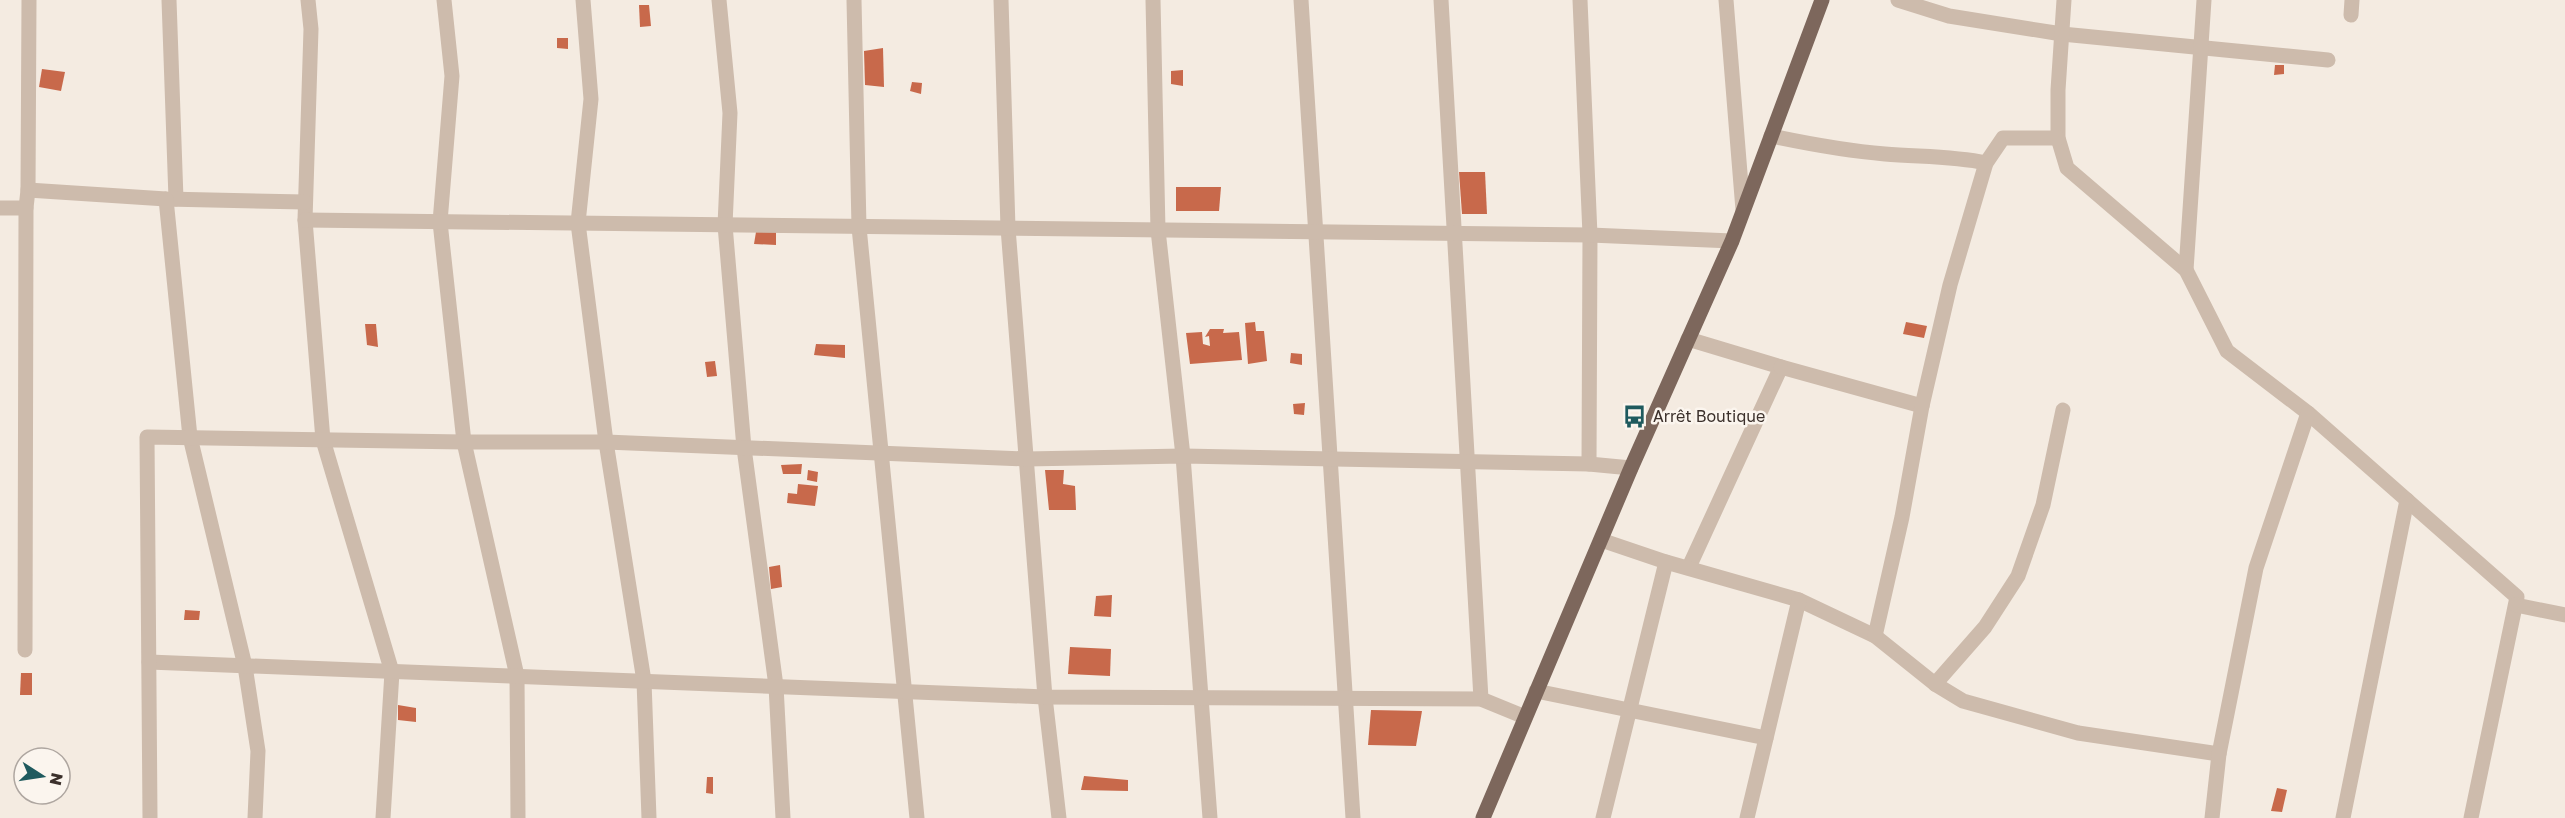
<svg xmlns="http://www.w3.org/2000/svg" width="2565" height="818" font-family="'Golos Text',sans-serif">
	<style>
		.building { fill: #c8694b }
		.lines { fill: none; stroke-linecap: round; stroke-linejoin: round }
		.minor { stroke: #cdbbac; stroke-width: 15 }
		.major { stroke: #7d675c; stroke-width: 15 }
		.labels { text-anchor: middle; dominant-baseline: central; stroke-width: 5; stroke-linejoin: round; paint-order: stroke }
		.poi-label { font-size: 16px; fill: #3b302b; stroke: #fbf5ee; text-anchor: start }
	</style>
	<rect width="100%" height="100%" fill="#f4ebe1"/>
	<g class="building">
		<polygon points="639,5 649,5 651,26 640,27"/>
		<polygon points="557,38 568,38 568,49 557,48"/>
		<polygon points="883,48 884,87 865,85 864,51"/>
		<polygon points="2275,65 2284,65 2284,74 2274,75"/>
		<polygon points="42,69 65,72 61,91 39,87"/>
		<polygon points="1183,70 1183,86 1171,84 1171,71"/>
		<polygon points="912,82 922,83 921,94 910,91"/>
		<polygon points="1459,172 1485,172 1487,214 1462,214"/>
		<polygon points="1176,187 1221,187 1219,211 1176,211"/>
		<polygon points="756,232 776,232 776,245 754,244"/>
		<polygon points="1255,322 1256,331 1264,331 1267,361 1248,364 1245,323"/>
		<polygon points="1906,322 1927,326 1924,338 1903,334"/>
		<polygon points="365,324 376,324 378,347 367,345"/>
		<polygon points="1210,329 1224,329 1223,333 1239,332 1242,360 1190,364 1186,333 1202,332 1203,344 1210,346 1209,336 1205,337"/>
		<polygon points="816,344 845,345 845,358 814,355"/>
		<polygon points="1291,353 1302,354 1302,365 1290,363"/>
		<polygon points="715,361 717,376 707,377 705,362"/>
		<polygon points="1305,403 1304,415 1294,414 1293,404"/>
		<polygon points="802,464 801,474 783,474 781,465"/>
		<polygon points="808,470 818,472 817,482 807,480"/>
		<polygon points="1045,470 1064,470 1063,484 1075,486 1076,510 1049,510"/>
		<polygon points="798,484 818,486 815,506 787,503 788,493 797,494"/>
		<polygon points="780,565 782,587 771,589 769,567"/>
		<polygon points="1112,595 1111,617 1094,616 1096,596"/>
		<polygon points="185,610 200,611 199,620 184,620"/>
		<polygon points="1070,647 1111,649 1110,676 1068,674"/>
		<polygon points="21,673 32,673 32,695 20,695"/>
		<polygon points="398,705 416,708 416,722 398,720"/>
		<polygon points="1371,710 1422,711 1416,746 1368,745"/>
		<polygon points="1084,776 1128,780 1128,791 1081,790"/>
		<polygon points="707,777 713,777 713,794 706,793"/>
		<polygon points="2277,788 2287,790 2282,812 2271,811"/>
	</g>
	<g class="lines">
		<g class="minor">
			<polyline points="169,0 176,199"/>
			<polyline points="308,0 311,29 305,220 323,440 392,672 383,818"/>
			<polyline points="444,0 452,76 440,222 464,442 517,676 518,818"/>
			<polyline points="583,0 591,99 578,223 606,442 644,681 649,818"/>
			<polyline points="719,0 730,113 725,225 744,448 776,686 783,818"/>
			<polyline points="854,0 859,227 917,818"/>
			<polyline points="1001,0 1008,228 1045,697 1059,818"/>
			<polyline points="1153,0 1158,230 1183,456 1210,818"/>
			<polyline points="1301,0 1353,818"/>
			<polyline points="1441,0 1481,699"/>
			<polyline points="1580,0 1590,235 1589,464"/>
			<polyline points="1726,0 1743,210"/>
			<polyline points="1898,0 1949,16 2062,34 2328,60"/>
			<polyline points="2064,0 2058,90 2058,138 2067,168 2186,270 2227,351 2308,413 2517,597 2471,818"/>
			<polyline points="2351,15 2352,0"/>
			<path d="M1771,136C1809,144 1847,151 1885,154C1919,157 1953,156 1986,163"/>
			<polyline points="28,190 166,199 305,202"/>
			<polyline points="166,199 190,437 245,666 258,751 255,818"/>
			<polyline points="0,208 26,208"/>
			<polyline points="305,220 1590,235 1732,241"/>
			<polyline points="2186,270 2204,0"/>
			<polyline points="1688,339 1781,367 1689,567"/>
			<polyline points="1781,367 1922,406"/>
			<polyline points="1601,540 1666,562 1799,600 1875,636 1935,684 1963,701 2078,733 2219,754"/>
			<polyline points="2516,605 2565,615"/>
			<polyline points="1875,636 1902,517 1922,406 1950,285 1986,163 2003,138 2058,138"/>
			<polyline points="25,650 26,208 28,190 29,0"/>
			<polyline points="149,662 1045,697 1481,699 1525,717"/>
			<polyline points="1935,684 1985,627 2018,576 2043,505 2063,410"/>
			<polyline points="1536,691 1766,738"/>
			<polyline points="150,818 147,437 464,442 606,442 1026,459 1183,456 1589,464 1631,468"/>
			<polyline points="1603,818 1666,562"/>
			<polyline points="1747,818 1799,600"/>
			<polyline points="2212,818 2219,754 2256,568 2308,413"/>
			<polyline points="2343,818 2407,500"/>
		</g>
		<polyline class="major" points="1483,818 1631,468 1732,241 1822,0"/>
	</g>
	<defs>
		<symbol id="bus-bare" viewBox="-9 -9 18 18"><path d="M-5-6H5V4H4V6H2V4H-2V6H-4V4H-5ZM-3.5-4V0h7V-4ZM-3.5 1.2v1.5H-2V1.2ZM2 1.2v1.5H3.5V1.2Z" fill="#1f5a5e" stroke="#fbf5ee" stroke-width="2.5" paint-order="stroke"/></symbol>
	</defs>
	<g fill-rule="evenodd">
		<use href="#bus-bare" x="1618" y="400" width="33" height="33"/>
	</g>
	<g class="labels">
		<g class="poi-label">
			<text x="1653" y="416">Arrêt Boutique</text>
		</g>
	</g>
	<g transform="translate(42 776) rotate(102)"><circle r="28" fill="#fbf5ee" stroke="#aea6a0" stroke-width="1.5"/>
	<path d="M0-4.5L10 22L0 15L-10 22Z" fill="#1f5a5e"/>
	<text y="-9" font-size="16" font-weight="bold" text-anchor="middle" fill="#3b302b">N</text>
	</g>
</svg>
